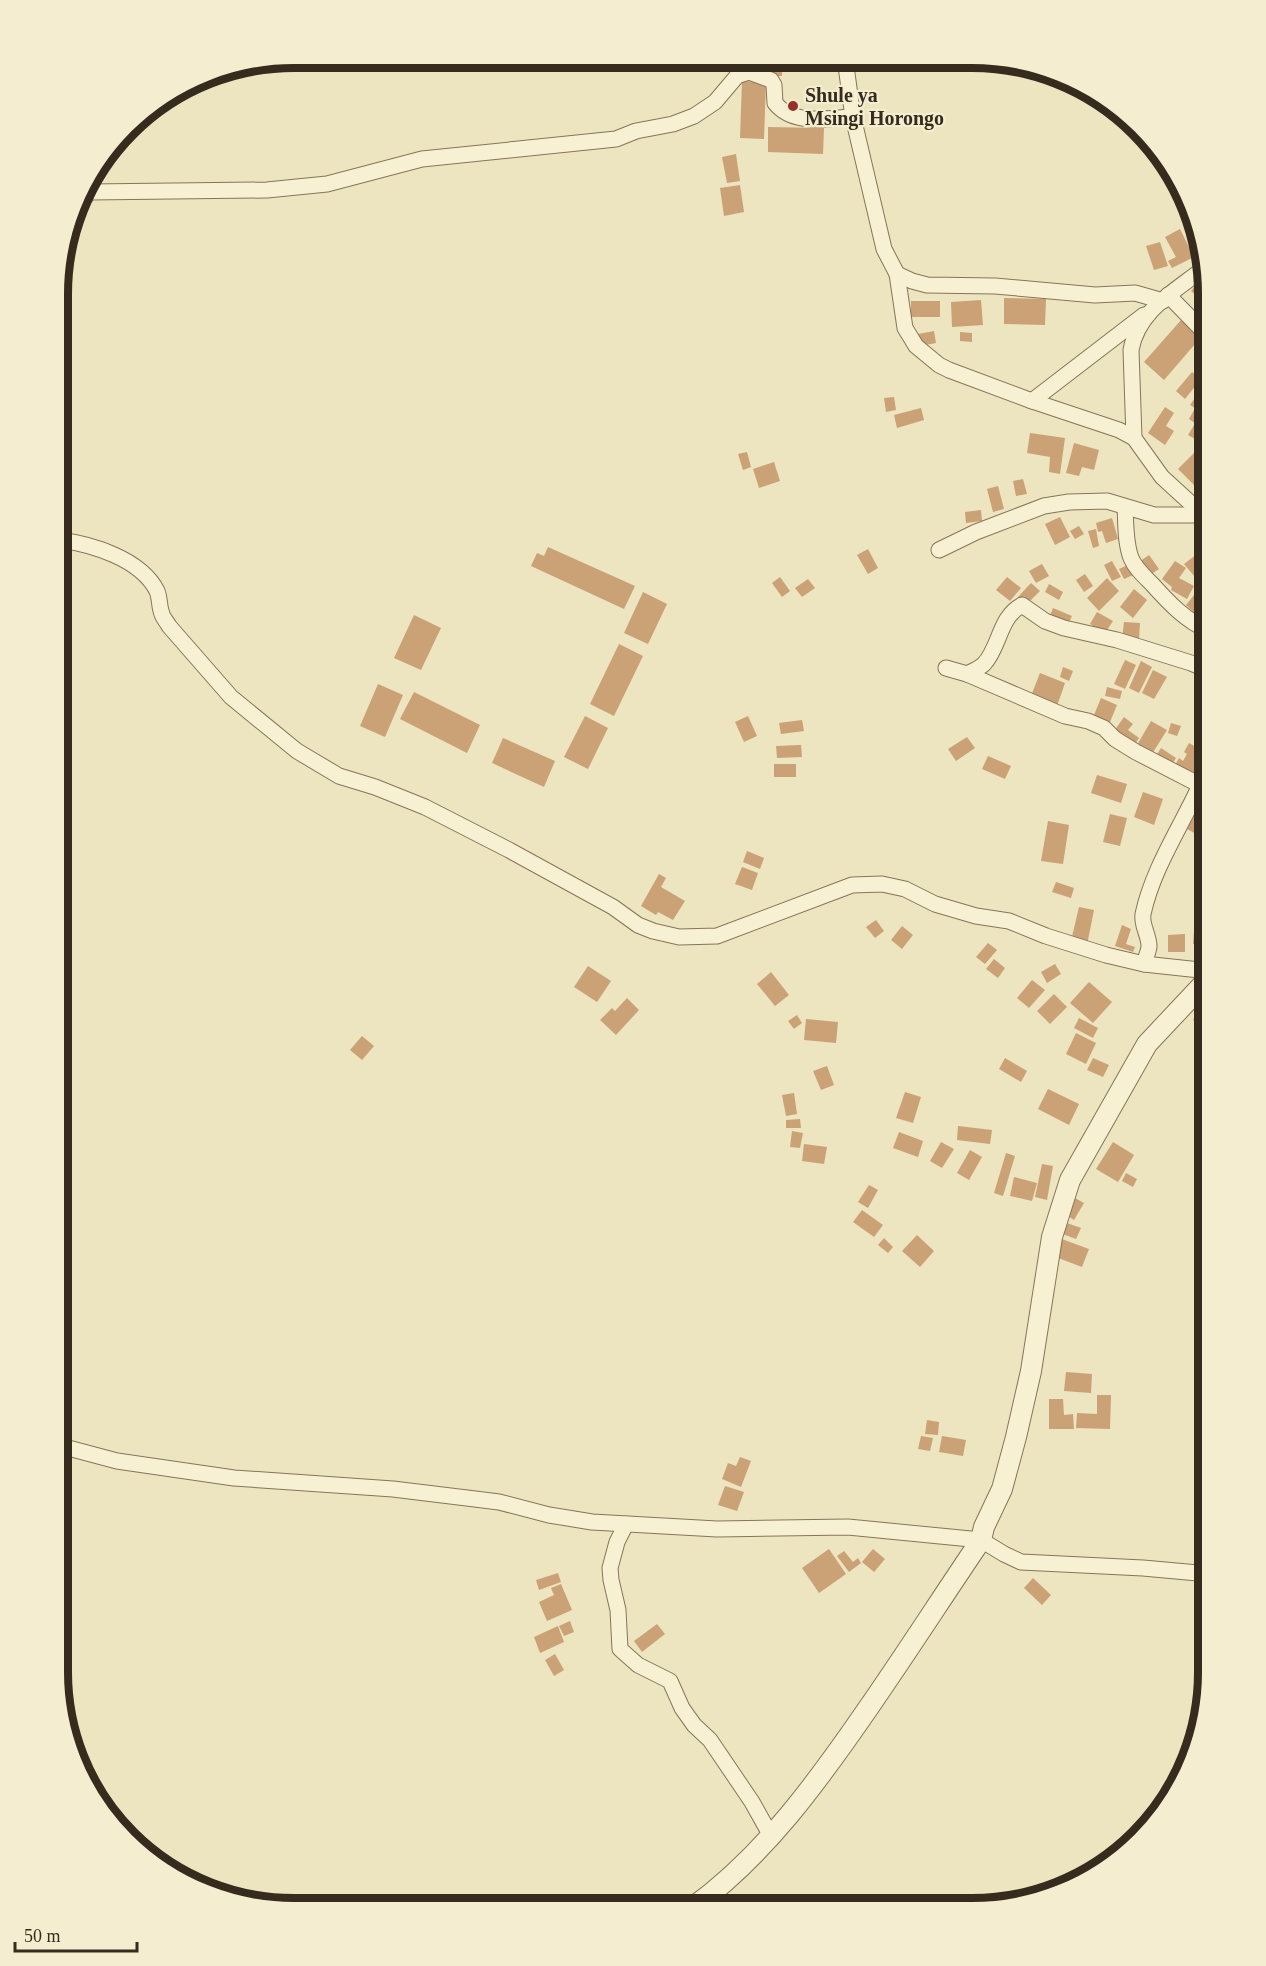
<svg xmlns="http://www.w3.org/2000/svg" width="1266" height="1966" font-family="Georgia,serif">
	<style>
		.building { fill: #cba176 }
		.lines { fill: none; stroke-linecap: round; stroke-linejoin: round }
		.minor-casing { stroke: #867558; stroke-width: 17 }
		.tertiary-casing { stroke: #867558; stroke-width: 22 }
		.minor { stroke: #f8f0d3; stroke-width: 15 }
		.tertiary { stroke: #f8f0d3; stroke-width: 20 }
		.poi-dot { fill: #943129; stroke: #f5edd0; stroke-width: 2 }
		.labels { text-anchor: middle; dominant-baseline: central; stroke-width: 4.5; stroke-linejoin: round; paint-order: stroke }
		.poi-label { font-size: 20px; font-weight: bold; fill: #362b1d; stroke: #f5edd0; text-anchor: start }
		.rim { fill: none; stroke: #362b1d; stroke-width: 8 }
	</style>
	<rect width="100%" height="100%" fill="#ede4c0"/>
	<g class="building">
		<polygon points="763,58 782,58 782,76 764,76"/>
		<polygon points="742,81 766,82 764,139 740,138"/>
		<polygon points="768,127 824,128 823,154 768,152"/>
		<polygon points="736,154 740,181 727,183 722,157"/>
		<polygon points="740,185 744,212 724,216 720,188"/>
		<polygon points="1180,229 1194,257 1172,268 1168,261 1176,257 1165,237"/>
		<polygon points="1160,242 1168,266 1154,270 1146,246"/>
		<polygon points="1201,279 1207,284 1208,305 1191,291"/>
		<polygon points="1004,298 1046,299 1045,325 1004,324"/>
		<polygon points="981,300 983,325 952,327 951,302"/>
		<rect x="911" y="301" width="29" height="16"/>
		<polygon points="1182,319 1202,336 1164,380 1144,362"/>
		<polygon points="934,331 936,343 920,346 918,334"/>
		<polygon points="960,332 972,333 972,342 960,341"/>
		<polygon points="1192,372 1201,379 1185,399 1176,391"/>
		<polygon points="1197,395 1209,403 1209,417 1190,405"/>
		<polygon points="894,397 896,410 886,412 884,398"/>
		<polygon points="1165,407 1174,413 1166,426 1174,431 1165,445 1148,433"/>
		<polygon points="921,408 924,420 897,428 894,415"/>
		<polygon points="1194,410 1209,420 1209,426 1206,431 1189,419"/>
		<polygon points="1194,425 1205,432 1200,442 1188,435"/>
		<polygon points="1030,433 1065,438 1060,474 1049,472 1050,457 1027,453"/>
		<polygon points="1074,443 1099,450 1094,470 1082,467 1079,476 1066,473"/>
		<polygon points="747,452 751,467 743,470 738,454"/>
		<polygon points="1195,452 1209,466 1209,488 1203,494 1178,469"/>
		<polygon points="774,462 780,481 759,488 753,469"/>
		<polygon points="1023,479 1027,494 1016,496 1013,481"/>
		<polygon points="998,486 1004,509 993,512 987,489"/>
		<polygon points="981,510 982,521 966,523 965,512"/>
		<polygon points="1060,517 1070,537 1055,545 1045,524"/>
		<polygon points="1112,518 1118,539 1106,543 1102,531 1098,532 1096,523"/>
		<polygon points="1079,526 1084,534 1075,539 1070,531"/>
		<polygon points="1096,529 1099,546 1093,548 1088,531"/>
		<polygon points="548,547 635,586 624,609 531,566 537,553 544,556"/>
		<polygon points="1206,547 1209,550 1209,566 1195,577 1184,564"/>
		<polygon points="868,549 878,568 868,574 857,555"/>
		<polygon points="1149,555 1159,569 1148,576 1139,562"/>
		<polygon points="1112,561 1121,577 1112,581 1104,565"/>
		<polygon points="1175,561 1186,568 1179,578 1194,586 1187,599 1171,590 1172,587 1162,579"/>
		<polygon points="1042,564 1049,576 1036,583 1029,571"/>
		<polygon points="1128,565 1133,575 1124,579 1119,569"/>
		<polygon points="1209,573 1209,604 1201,613 1209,605 1209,626 1186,605 1202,585 1199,581"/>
		<polygon points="1085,574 1093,586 1084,592 1076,580"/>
		<polygon points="780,577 790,591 782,597 772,583"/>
		<polygon points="1007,577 1021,588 1010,601 996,590"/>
		<polygon points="1107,578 1119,591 1099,611 1087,598"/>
		<polygon points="808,579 815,588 802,597 795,588"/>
		<polygon points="1031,583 1040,591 1025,606 1017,598"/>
		<polygon points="1049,584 1063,592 1059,600 1045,592"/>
		<polygon points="1134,589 1147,600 1133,618 1120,607"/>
		<polygon points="643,592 667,604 648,644 624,633"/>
		<polygon points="1053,608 1072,616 1066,628 1048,621"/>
		<polygon points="1097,612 1113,621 1105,633 1090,624"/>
		<polygon points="414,615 441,628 421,670 394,658"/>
		<polygon points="1124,622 1140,623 1139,640 1122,639"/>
		<polygon points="619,644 643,656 614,716 590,704"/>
		<polygon points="1125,660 1136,665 1125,689 1114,684"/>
		<polygon points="1141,661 1152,667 1139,693 1129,688"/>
		<polygon points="1063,667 1073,671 1069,681 1060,677"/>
		<polygon points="1153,670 1167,677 1154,699 1142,693"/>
		<polygon points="1040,673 1065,683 1057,706 1031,696"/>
		<polygon points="378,684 403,695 385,737 360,726"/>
		<polygon points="1107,687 1122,691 1120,699 1105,696"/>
		<polygon points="1201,688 1209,690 1209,706 1196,702"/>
		<polygon points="414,692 480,725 467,753 400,719"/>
		<polygon points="1101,698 1117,705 1110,722 1094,715"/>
		<polygon points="585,716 608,728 588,769 564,757"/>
		<polygon points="748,716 757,736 744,742 735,722"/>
		<polygon points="1124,717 1133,724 1128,730 1139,738 1132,749 1112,734"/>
		<polygon points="802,720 804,731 781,734 779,723"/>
		<polygon points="1151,721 1167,730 1152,754 1137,745"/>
		<polygon points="1171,723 1181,726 1177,736 1168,733"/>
		<polygon points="967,737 975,748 956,761 948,749"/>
		<polygon points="503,738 555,761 544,787 492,763"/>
		<polygon points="1189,743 1203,751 1201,755 1209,759 1201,777 1192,772 1189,778 1173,769 1179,758 1183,761 1187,754 1184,752"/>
		<polygon points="801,745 802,757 777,758 776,746"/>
		<polygon points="1161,748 1176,758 1169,769 1154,759"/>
		<polygon points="988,756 1011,766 1005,779 982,769"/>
		<rect x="774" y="764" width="22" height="13"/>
		<polygon points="1097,775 1127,784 1121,803 1091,793"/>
		<polygon points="1143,792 1163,799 1154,825 1134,817"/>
		<polygon points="1204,798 1209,800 1209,841 1187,829"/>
		<polygon points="1110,814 1127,818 1120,846 1103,842"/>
		<polygon points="1048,821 1069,825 1063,864 1041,861"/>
		<polygon points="747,851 764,858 760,869 743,862"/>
		<polygon points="742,867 758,873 752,890 735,884"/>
		<polygon points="659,874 666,878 661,887 685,901 673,920 658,912 656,915 641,906"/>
		<polygon points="1056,882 1074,888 1071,898 1052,892"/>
		<polygon points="1079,907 1094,910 1087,945 1071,941"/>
		<polygon points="876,920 884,931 875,938 866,927"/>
		<polygon points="1122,925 1131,929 1126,944 1135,947 1133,952 1115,946"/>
		<polygon points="902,926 913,935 902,949 891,940"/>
		<polygon points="1194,932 1208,933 1207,945 1193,944"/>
		<polygon points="1185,934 1185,952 1168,952 1168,935"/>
		<polygon points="988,943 997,950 985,964 976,957"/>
		<polygon points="994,959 1005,968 998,978 986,969"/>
		<polygon points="1055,964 1061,974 1047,983 1041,972"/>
		<polygon points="588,966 611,981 597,1002 574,987"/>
		<polygon points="771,972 789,995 775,1006 757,984"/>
		<polygon points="1032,980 1045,990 1029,1008 1017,998"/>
		<polygon points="1089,982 1112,1002 1093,1023 1070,1003"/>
		<polygon points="1054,994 1067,1007 1050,1024 1037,1011"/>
		<polygon points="627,998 639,1010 616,1035 600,1020 612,1008 615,1011"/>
		<polygon points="1203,1005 1209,1009 1209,1032 1193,1020"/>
		<polygon points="797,1015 802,1023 794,1029 788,1021"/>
		<polygon points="1079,1018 1098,1028 1093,1038 1074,1028"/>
		<polygon points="806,1019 838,1022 836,1043 804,1040"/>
		<polygon points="1076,1033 1096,1043 1086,1064 1066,1054"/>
		<polygon points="362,1036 374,1046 362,1060 350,1050"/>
		<polygon points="1005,1058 1027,1071 1021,1082 999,1069"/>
		<polygon points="1093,1058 1109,1065 1103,1077 1087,1070"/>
		<polygon points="827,1066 834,1085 821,1090 813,1071"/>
		<polygon points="1048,1089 1079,1104 1069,1125 1038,1109"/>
		<polygon points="905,1092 921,1097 913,1123 896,1118"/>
		<polygon points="794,1093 797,1114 786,1116 782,1095"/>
		<polygon points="800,1119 801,1128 786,1128 786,1120"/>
		<polygon points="958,1126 992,1130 990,1144 957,1140"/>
		<polygon points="792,1131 803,1133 800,1148 790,1147"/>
		<polygon points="899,1132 923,1141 918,1157 893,1148"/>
		<polygon points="941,1142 954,1149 942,1168 930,1161"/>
		<polygon points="1113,1142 1134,1155 1118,1182 1096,1169"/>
		<polygon points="804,1144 827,1147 824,1164 802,1161"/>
		<polygon points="970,1150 982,1157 969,1180 957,1173"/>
		<polygon points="1006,1153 1015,1156 1003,1196 994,1193"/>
		<polygon points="1042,1164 1053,1166 1047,1200 1035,1197"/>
		<polygon points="1126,1173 1137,1179 1133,1187 1122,1181"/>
		<polygon points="1014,1177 1037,1183 1032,1201 1010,1196"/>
		<polygon points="869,1185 878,1190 868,1208 858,1202"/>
		<polygon points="1075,1198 1084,1203 1074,1220 1065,1214"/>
		<polygon points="862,1210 883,1225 874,1237 853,1222"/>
		<polygon points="1064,1222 1081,1228 1076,1239 1060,1233"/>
		<polygon points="917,1235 934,1251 920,1267 902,1251"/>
		<polygon points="884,1238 893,1247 888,1253 878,1245"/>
		<polygon points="1059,1238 1089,1249 1082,1267 1053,1256"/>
		<polygon points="1066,1372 1092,1374 1091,1393 1064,1391"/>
		<polygon points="1097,1395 1111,1395 1110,1429 1076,1428 1077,1413 1097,1414"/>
		<polygon points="1049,1399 1063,1399 1064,1415 1073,1414 1074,1429 1049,1429"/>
		<polygon points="927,1420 939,1422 938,1435 925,1434"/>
		<polygon points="921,1436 933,1438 930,1451 918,1449"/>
		<polygon points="942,1436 966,1440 963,1456 939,1452"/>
		<polygon points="740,1457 751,1461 741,1487 722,1479 728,1463 736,1466"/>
		<polygon points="725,1486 744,1492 737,1511 718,1505"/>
		<polygon points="829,1549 846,1574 819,1593 802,1568"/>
		<polygon points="873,1549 885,1559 874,1572 862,1562"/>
		<polygon points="844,1551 853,1562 858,1558 861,1563 849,1572 837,1556"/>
		<polygon points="558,1573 561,1582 539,1590 536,1580"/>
		<polygon points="1033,1578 1051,1595 1042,1605 1024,1588"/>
		<polygon points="561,1584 572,1610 547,1621 539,1602 554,1595 551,1588"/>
		<polygon points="570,1621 574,1632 564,1636 559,1626"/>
		<polygon points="657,1624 665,1634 642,1652 634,1641"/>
		<polygon points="558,1626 564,1642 540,1653 534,1637"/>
		<polygon points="555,1654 564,1670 554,1676 545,1660"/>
	</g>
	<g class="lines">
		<defs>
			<g id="minor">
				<polyline points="845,59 853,117 884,249 897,274 905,328 916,346 939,365 949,370 1032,401 1119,430 1134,438 1162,477 1209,520"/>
				<path d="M78,201L82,200L90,192L267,190L327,184L422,159L616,139L636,131L673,124L694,116L715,102L737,76L749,72L771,80L774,85L775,103C793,126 828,118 853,117"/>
				<polyline points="897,274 912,281 927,285 995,286 1095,295 1135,293 1163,301"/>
				<polyline points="1168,295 1209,337"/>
				<polyline points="1032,401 1144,315"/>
				<path d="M1134,438L1131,350C1138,310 1176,291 1204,268"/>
				<path d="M1125,507C1126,523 1125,542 1131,558C1135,568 1144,576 1152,584C1169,603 1185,620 1209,631"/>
				<path d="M59,540C92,544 141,559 157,591C160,598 159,607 162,614C163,618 167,622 169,626L231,697L297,751L339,776L375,787L425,807L509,850L613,907L638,925L653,931L679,937L717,936L852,885L882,884L905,889L935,904L976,916L1009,921L1046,936L1106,955L1144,964L1209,971"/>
				<polyline points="939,550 976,532 1044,506 1069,502 1107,501 1154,515 1205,515"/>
				<path d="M946,668L967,674C973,671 980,668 984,664C1000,647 999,617 1022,605L1045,621L1064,628L1117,640L1191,663L1209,671"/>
				<polyline points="967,674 1065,716 1088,721 1104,728 1115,739 1136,752 1200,785"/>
				<path d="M1144,964C1145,959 1149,951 1149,946C1149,935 1141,925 1143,914C1153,868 1181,827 1200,785L1209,778"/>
				<polyline points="57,1445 117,1461 234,1478 393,1489 475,1499 499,1502 549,1515 592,1522 717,1529 848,1527 981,1540 1004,1554 1021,1562 1143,1568 1209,1574"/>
				<polyline points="626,1524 617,1542 610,1568 611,1580 618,1610 620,1649 638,1665 670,1681 682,1708 694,1725 710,1740 752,1802 771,1836"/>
			</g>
			<path id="tertiary" d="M692,1908C765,1855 818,1781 869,1707C907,1652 943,1596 981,1540L984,1527L1002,1489L1016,1437L1031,1371L1052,1237L1070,1180L1147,1044L1209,978"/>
		</defs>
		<use href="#minor" class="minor-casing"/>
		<use href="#tertiary" class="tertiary-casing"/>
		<use href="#minor" class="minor"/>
		<use href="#tertiary" class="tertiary"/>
	</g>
	<circle class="poi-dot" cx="793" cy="106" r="6"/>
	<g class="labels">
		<g class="poi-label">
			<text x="805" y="95">Shule ya<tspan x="805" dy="23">Msingi Horongo</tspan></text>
		</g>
	</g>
	<path d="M0 0H1266V1966H0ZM294 68H972A226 226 0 0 1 1198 294V1672A226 226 0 0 1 972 1898H294A226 226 0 0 1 68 1672V294A226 226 0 0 1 294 68Z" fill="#f5edd0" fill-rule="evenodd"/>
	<path class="rim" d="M294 68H972A226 226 0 0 1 1198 294V1672A226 226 0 0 1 972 1898H294A226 226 0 0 1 68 1672V294A226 226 0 0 1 294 68Z"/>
	<path d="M15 1942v9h122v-9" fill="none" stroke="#362b1d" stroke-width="3"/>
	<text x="24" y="1942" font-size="18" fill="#362b1d" stroke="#f5edd0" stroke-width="4.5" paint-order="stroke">50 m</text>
</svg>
